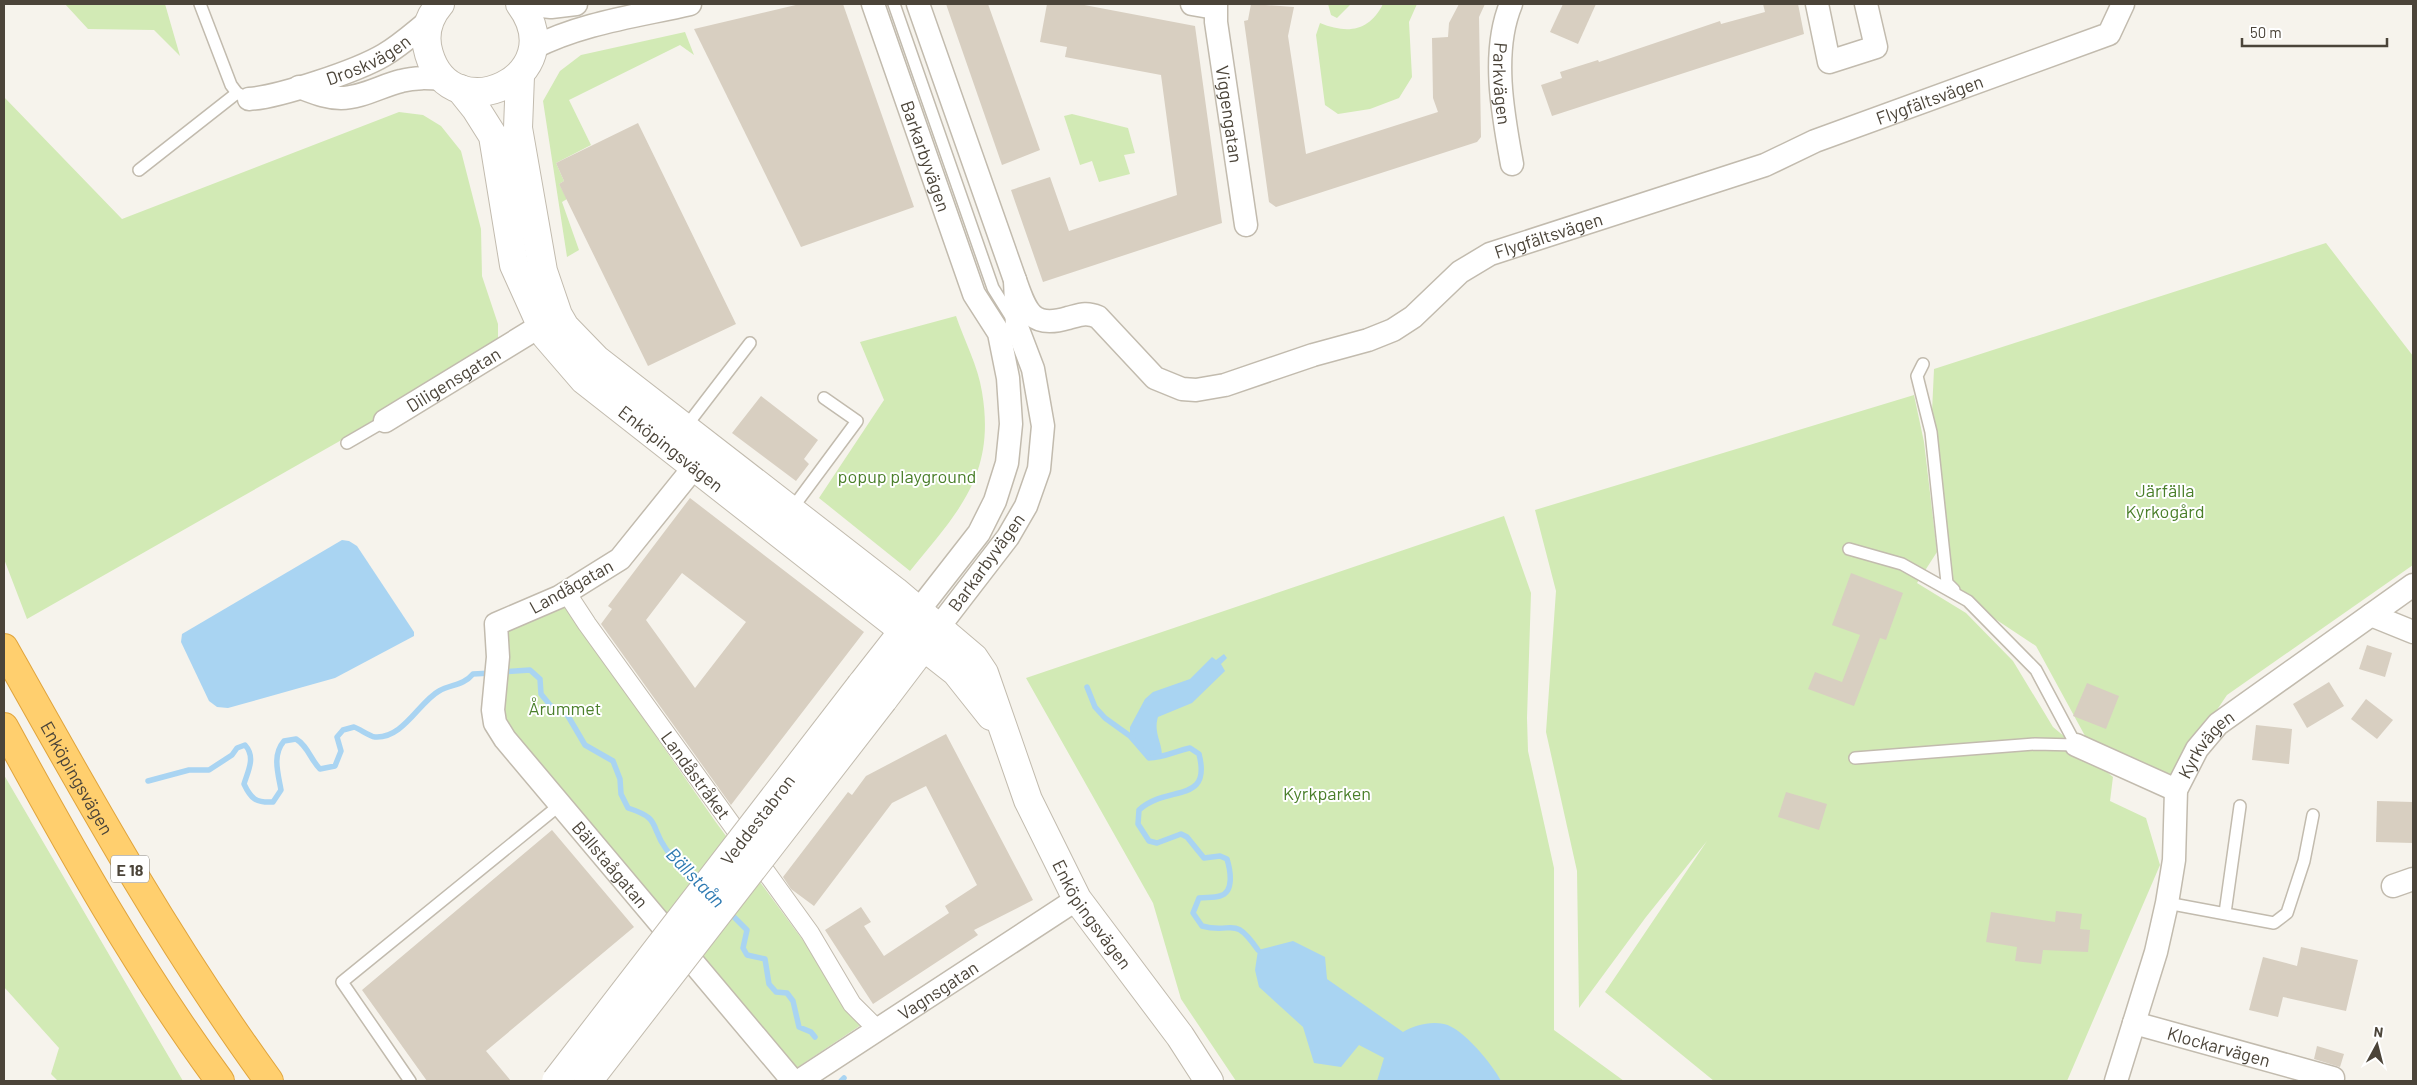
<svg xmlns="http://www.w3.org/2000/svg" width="2417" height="1085" font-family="Barlow,sans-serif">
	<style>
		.green { fill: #d2eab5 }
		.water { fill: #a9d4f2 }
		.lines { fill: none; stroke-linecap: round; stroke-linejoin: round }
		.stream { stroke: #a9d4f2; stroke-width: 5.5 }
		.building { fill: #d8cfc1; fill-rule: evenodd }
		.service-casing { stroke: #c2bbae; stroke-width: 14 }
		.pedestrian-casing { stroke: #c2bbae; stroke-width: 20 }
		.minor-casing { stroke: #c2bbae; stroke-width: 25 }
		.tertiary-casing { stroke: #c2bbae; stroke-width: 30 }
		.motorway-casing { stroke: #e0a43c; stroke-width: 30 }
		.service { stroke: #fff; stroke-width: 11 }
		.pedestrian { stroke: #fff; stroke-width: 18 }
		.minor { stroke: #fff; stroke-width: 22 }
		.tertiary { stroke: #fff; stroke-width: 28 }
		.motorway { stroke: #ffcf6e; stroke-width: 28 }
		.tertiary-bridge-casing { stroke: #c2bbae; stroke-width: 30; stroke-linecap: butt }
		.tertiary-bridge { stroke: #fff; stroke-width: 28 }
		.labels { text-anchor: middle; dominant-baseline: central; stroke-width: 4; stroke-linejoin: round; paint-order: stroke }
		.shield { fill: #fff; stroke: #817c74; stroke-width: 1 }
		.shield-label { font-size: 16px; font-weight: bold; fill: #4b4439 }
		.street-label { font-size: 18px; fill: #4b4439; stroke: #fff }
		.park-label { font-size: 18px; fill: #4a7f2a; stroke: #fff }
		.water-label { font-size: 19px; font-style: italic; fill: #2e7ab2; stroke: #fff }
	</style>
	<rect width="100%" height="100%" fill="#f6f3ec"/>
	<g class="green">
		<polygon points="65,4 165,4 180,56 154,30 88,29"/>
		<polygon points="1328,4 1351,4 1337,18 1331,15"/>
		<path d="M1383,4H1417L1409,22L1412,77L1399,98L1370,109L1338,114L1325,105L1316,35L1320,23C1347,34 1369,32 1383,4Z"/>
		<polygon points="685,32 694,55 680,45 569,100 591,145 556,163 564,181 559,184 567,199 562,202 579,250 567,257 543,101 560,71 581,55"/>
		<polygon points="4,97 122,219 399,112 423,115 441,126 461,151 481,229 482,276 498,324 498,347 338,442 27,619 4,559"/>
		<polygon points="1072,114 1128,128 1135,153 1124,155 1130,174 1099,182 1092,161 1080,165 1064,116"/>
		<polygon points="2326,243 2413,356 2413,565 2227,695 2173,775 2090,745 2036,646 1968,601 1950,578 1932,412 1934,369"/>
		<path d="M956,316C964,340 978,366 982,392C996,475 958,512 910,571L819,498L884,400L860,342Z"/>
		<polygon points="1914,395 1924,442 1937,552 1917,583 1966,613 2013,661 2053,727 2113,777 2110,801 2146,818 2160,865 2067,1081 1714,1081 1605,992 1707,841 1646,917 1579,1008 1577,871 1546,732 1556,591 1535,510"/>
		<polygon points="1504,516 1531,593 1527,718 1528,751 1554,868 1554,1030 1624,1081 1236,1081 1181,999 1153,903 1026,678"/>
		<polygon points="563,603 715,821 864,1023 795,1069 503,726 504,624"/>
		<polygon points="4,775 183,1081 58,1081 51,1074 59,1048 4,987"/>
	</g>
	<g class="water">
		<polygon points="342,540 349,541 357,546 414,632 414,636 335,678 228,708 217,707 209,701 181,642 182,634"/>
		<path d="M1224,654L1227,658L1221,664L1225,671L1192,703L1158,717C1153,733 1163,743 1162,758H1149L1130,736V727L1145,699L1153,692L1190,679L1212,657L1216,660Z"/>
		<path d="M1293,941L1325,957L1327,979L1403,1032C1415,1025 1430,1021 1444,1024C1463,1028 1493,1065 1501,1081H1377L1384,1058L1359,1045L1341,1067L1314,1063L1303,1027L1259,987L1255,970L1258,950Z"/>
	</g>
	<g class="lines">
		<g class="stream">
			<path d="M501,672L530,670L540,679L541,694L550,705L568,716L585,745L613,761L620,779L621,794L628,808C662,819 649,825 666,849C674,861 689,872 700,883"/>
			<path d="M1087,687L1095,707L1105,718L1130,736L1149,758C1164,758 1175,751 1190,748L1199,754C1212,805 1167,784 1139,810L1138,824L1149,841L1157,843L1181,834L1187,837L1204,858L1220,856L1227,859C1230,869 1235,892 1220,896C1213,898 1206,897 1199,898L1193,913L1202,926C1234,935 1232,913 1258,950"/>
			<path d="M148,781L189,770H209L232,755L237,748L245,745C256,757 248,771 244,784C251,799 256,803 273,802L281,790C278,773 272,755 284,741L296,739C308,746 310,759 320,769L335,766L341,751L337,737L343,730L354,727C360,729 369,736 375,737C403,739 419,702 439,691C451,684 463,686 473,674L492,673"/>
			<polyline points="729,912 747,930 743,948 747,955 765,959 769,984 776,992 787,993 793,1001 799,1027 811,1032 815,1037"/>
			<polyline points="841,1081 844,1078"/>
		</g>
	</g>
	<g class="building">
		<polygon points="800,4 843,4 914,207 801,247 694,29"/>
		<polygon points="946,4 988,4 1040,150 1002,165"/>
		<polygon points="1047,4 1079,4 1195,26 1222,223 1043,282 1011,190 1050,177 1069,231 1177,195 1161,75 1065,57 1067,47 1040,42"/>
		<polygon points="1251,4 1294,7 1288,36 1306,154 1438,112 1433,98 1432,38 1448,37 1449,23 1459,4 1485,4 1479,17 1481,137 1477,142 1276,207 1269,202 1244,21 1248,20"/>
		<polygon points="1563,4 1596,4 1578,44 1550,32"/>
		<polygon points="1763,4 1798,4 1804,34 1552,116 1541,85 1562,78 1560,72 1598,60 1599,62 1720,21 1721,24 1765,12"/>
		<polygon points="638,123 736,324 648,366 559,184 564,181 556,163"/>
		<polygon points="761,396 818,440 804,459 809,464 796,481 732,433"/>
		<path d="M690,498L864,632L731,805L601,624L612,609L608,606ZM682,573L746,622L695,688L646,620Z"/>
		<polygon points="1851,573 1903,593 1886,640 1880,638 1854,706 1808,689 1815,672 1842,682 1860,635 1832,625"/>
		<polygon points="2367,645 2392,653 2385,677 2359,669"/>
		<polygon points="2329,682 2344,706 2307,728 2293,704"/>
		<polygon points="2087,683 2119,696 2106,729 2073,716"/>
		<polygon points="2366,699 2393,720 2377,739 2351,719"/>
		<polygon points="2256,725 2292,729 2289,764 2252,760"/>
		<polygon points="946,734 1033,900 974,930 978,935 873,1004 825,930 861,907 871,922 864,926 884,956 949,913 945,906 977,885 926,786 892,803 814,906 791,889 783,877 848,792 852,795 866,776"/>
		<polygon points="1786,792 1827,804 1819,830 1778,817"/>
		<polygon points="2377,801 2413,802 2413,843 2376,842"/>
		<polygon points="552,830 634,927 486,1051 511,1081 427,1081 362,990"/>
		<polygon points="2056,911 2082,914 2080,929 2090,930 2088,952 2043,950 2041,964 2015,961 2017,947 1986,942 1991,912 2055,922"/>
		<polygon points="2301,947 2358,960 2346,1011 2283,997 2278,1017 2249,1010 2263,957 2297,966"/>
		<polygon points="2317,1046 2344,1054 2340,1067 2314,1059"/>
	</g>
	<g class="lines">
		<defs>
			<g id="service">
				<polyline points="200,4 231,85 237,93 243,96"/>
				<polyline points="894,4 993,288 1013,320"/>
				<polyline points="139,170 237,93"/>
				<polyline points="1923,364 1917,376 1931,432 1947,583 1954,590"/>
				<polyline points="684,429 750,343"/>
				<polyline points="347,443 385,421"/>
				<polyline points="791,510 857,421 824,398"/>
				<polyline points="1849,549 1902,564 1968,601 2036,670 2076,745"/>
				<polyline points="1855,758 2035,744 2076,745"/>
				<polyline points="2167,903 2274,923 2287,913 2304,861 2313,815"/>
				<polyline points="2225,913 2240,806"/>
				<polyline points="410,1081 342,982 561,804"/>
			</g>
			<polyline id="pedestrian" points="566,592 587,624 810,933 852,1004 878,1030"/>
			<g id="minor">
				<polyline points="521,4 551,7 576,4"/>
				<path id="s1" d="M873,4L974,294L999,333L1008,378L1011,424L1007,463L995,501L979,533L908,624"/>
				<polyline points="918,4 1015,280 1017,327 1033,369 1043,426 1039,469 1026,506 1008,537 928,641"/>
				<polyline points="1192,4 1215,8"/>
				<path id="s2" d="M1216,4V22L1246,225"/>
				<path id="s3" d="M1511,4C1491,52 1503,115 1512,164"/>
				<polyline points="1817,4 1829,62 1876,47 1866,4"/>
				<path d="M533,48C581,23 638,16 690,4"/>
				<path d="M299,87C313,92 326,98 341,98C361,98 381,86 401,81C415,77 429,78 444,79"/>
				<path id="s4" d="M249,99C279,97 357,71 384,55C401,45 415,32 430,20"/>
				<path id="s5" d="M1015,280C1026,311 1031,329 1068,318C1080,315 1086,312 1098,317L1155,378L1182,389L1196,390L1225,385L1313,355L1368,340L1393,330L1413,317L1460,272L1490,254L1765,165L1815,141L2109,34L2123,4"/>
				<path id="s6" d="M385,421L555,317"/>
				<path id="s7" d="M695,466L620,559L559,597L496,624L498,657L493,710L495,723L505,739L793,1081"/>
				<polyline points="2371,615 2413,632"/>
				<polyline points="2076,745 2176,790"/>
				<polyline points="2393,886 2413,879"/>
				<path id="s8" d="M2134,1023L2333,1078"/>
				<path id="s9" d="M799,1081L1077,899"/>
				<path id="s10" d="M2116,1081L2156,952L2167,903L2174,860L2176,790L2197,749L2218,724L2413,585"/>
			</g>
			<g id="tertiary">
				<path d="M440,4C428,18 423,35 429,54C452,132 574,77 520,4"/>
				<path id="s11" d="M520,76L518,128L543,271L558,315L565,327L596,359L895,591L974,658L984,673L1028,800L1077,899L1180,1036L1209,1081"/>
				<path id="s12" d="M460,89L476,109L493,136L514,265L546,336L584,380L956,672L991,716"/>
				<polyline points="861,685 904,630"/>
				<polyline points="883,700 924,646"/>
			</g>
			<g id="motorway">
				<path id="s13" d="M4,648C87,796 169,944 269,1081"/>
				<path d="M4,727C70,848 138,970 220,1081"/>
			</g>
		</defs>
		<use href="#service" class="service-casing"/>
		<use href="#pedestrian" class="pedestrian-casing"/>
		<use href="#minor" class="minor-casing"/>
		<use href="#tertiary" class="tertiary-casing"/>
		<use href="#motorway" class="motorway-casing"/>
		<use href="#service" class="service"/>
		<use href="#pedestrian" class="pedestrian"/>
		<use href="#minor" class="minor"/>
		<use href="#tertiary" class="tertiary"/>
		<use href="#motorway" class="motorway"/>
		<defs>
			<g id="tertiary-bridge">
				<path id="s14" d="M556,1081L861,685"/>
				<polyline points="588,1081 883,700"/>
			</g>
		</defs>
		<use href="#tertiary-bridge" class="tertiary-bridge-casing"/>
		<use href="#tertiary-bridge" class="tertiary-bridge"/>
	</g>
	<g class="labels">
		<rect class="shield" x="111" y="855.5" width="38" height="27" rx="4"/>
		<g class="shield-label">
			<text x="130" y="869">E 18</text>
		</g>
		<g class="street-label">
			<text stroke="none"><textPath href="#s4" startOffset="126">Droskvägen</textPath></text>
			<text stroke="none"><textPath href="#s3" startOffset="81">Parkvägen</textPath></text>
			<text stroke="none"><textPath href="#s5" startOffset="1031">Flygfältsvägen</textPath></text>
			<text stroke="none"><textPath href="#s2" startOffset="111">Viggengatan</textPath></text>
			<text stroke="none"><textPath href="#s1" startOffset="161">Barkarbyvägen</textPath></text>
			<text stroke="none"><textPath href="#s5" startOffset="626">Flygfältsvägen</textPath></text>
			<text stroke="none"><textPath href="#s6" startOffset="80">Diligensgatan</textPath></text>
			<text stroke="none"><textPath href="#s12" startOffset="435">Enköpingsvägen</textPath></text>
			<text transform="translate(986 562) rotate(-54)">Barkarbyvägen</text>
			<text transform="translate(571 586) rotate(-29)">Landågatan</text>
			<text stroke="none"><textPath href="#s10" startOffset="354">Kyrkvägen</textPath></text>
			<text transform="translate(696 775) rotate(54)">Landåstråket</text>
			<text stroke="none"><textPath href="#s13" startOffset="149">Enköpingsvägen</textPath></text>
			<text stroke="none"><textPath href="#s14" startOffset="330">Veddestabron</textPath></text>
			<text stroke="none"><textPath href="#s7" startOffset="542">Bällstaågatan</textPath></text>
			<text stroke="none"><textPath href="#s11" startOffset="1068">Enköpingsvägen</textPath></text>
			<text stroke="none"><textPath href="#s9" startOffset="166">Vagnsgatan</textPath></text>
			<text stroke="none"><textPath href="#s8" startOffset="88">Klockarvägen</textPath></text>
		</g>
		<g class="park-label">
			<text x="907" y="476">popup playground</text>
			<text x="2165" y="490">Järfälla<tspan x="2165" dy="21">Kyrkogård</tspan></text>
			<text x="565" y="708">Årummet</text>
			<text x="1327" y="793">Kyrkparken</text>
		</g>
		<g class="water-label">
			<text transform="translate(696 877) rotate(46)">Bällstaån</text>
		</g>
	</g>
	<rect width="2417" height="1085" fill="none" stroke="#4b4439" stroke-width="10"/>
	<g transform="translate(2377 1045) rotate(7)" stroke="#ffffff" stroke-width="4" paint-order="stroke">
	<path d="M0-4L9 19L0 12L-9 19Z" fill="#4b4439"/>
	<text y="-8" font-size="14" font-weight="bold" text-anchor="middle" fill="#4b4439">N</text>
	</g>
	<path d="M2242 38v8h145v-8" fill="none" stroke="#4b4439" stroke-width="2.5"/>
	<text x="2250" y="38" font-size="15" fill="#4b4439" stroke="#ffffff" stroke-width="4" paint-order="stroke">50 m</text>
</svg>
